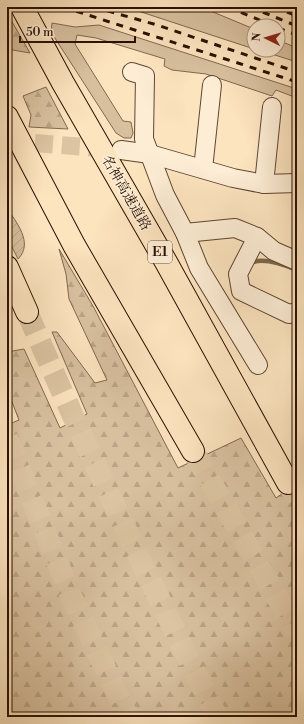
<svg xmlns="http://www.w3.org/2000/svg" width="304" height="724" font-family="'Libre Bodoni','Noto Serif JP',serif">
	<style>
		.grass { fill: #d8c09f; stroke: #816850 }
		.forest { fill: url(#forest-firs); stroke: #816850 }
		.garden { fill: url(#garden-furrows); stroke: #816850 }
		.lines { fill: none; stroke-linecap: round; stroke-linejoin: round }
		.stream { stroke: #7d644c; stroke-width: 4.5 }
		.street-tunnel { stroke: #dcc4a2; stroke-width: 18; stroke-dasharray: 18 9; stroke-linecap: butt }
		.highway-tunnel { stroke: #dcc4a2; stroke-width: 22; stroke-dasharray: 22 11; stroke-linecap: butt }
		.street-casing { stroke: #5e4530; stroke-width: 20 }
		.highway-casing { stroke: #2a1000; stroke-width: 24 }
		.street { stroke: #fdedd5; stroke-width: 18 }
		.highway { stroke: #fce4bf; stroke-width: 22 }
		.rail { stroke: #2a1000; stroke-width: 3; stroke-dasharray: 7 7; stroke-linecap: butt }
		.labels { text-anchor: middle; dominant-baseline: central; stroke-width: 3; stroke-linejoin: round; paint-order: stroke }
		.shield { fill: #fdedd5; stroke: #695240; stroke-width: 1 }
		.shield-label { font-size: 13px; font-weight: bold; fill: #2a1000 }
		.street-label { font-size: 14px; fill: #2a1000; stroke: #fdedd5 }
	</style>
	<defs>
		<pattern id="forest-firs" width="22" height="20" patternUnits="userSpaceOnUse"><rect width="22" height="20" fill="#d8c09f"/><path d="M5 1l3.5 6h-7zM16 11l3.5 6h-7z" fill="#baa487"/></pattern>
		<pattern id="garden-furrows" width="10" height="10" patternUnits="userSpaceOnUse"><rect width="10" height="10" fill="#d8c09f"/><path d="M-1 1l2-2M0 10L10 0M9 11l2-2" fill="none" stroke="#baa487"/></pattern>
	</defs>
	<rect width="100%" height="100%" fill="#fce4bf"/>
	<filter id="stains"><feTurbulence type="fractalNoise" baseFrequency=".005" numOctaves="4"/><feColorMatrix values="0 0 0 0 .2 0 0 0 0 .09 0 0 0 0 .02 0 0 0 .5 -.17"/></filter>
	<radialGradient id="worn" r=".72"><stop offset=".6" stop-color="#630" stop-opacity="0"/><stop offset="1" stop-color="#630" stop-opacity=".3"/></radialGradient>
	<g class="grass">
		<polygon points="126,7 201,7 254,29 254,49"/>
		<polygon points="52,23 75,27 99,25 297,89 297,98 276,90 272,96 206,74 172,70 164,66 165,59 96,38 77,35 75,44 123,121 131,122 133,133 131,138 124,138 116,133 51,32"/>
		<polygon points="278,40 297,48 297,62 259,50 278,50"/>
	</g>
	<g class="forest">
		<polygon points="7,13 30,53 7,49"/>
		<polygon points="46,87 68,129 29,127 31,115 23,96"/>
		<polygon points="59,249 93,306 178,468 241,438 276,498 297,483 297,717 7,717 7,425 19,420 7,389 7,352 24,349 60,428 87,414 52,332 57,332 95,383 107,380 69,299 66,274"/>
	</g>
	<path class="garden" d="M7,208C16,222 34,243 18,259L7,237Z"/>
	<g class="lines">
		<path class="stream" d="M251,263C263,257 285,265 297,270"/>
		<polyline class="street-tunnel" points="8,141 112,149"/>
		<g class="highway-tunnel">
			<path d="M27,312C86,449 151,583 217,717"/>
			<polyline points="7,438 71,596 128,717"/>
			<polyline points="193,451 297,632"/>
			<polyline points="288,483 297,499"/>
		</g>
		<defs>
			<g id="street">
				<polyline points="132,72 145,76 144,139 165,195 185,233 199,268 258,365"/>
				<polyline points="121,150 150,154 233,178 264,184 297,183"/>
				<polyline points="203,169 212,85"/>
				<polyline points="264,184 272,107"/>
				<polyline points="185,233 235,228 257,237 274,251 297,261"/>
				<polyline points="257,237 238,274 241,291 289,314 297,312"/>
			</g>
			<g id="highway">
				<polyline points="22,7 63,83 166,262 288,483"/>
				<polyline points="7,117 74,245 193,451"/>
				<polyline points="7,267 27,312"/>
			</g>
		</defs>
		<use href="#street" class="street-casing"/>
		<use href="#highway" class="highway-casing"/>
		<use href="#street" class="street"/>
		<use href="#highway" class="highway"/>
		<g class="rail">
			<polyline points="63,7 297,82"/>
			<polyline points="94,7 157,25 297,72"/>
			<polyline points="228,7 274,26"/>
			<polyline points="250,7 297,26"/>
			<polyline points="274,7 297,16"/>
			<polyline points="296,7 297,7"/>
			<polyline points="278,28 297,35"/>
		</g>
	</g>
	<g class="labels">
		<rect class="shield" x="148" y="241" width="24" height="22" rx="3"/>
		<g class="shield-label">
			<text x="160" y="252">E1</text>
		</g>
		<g class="street-label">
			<text transform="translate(126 193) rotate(60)">名神高速道路</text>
		</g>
	</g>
	<rect width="304" height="724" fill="none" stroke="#fce4bf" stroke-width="24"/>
	<rect x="8" y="8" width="288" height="708" fill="none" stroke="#2a1000" stroke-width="2"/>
	<rect x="12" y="12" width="280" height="700" fill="none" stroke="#2a1000"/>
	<g transform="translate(266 38) rotate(275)"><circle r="19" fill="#fdedd5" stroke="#a99580"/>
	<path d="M0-3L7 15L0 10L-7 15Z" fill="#8f2418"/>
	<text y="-6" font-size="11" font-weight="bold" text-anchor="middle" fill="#2a1000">N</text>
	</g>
	<path d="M20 36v6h115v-6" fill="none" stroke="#2a1000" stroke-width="2"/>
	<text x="26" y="36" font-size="12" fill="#2a1000" stroke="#fdedd5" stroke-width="3" paint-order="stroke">50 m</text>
	<rect width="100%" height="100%" filter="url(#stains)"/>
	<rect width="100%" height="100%" fill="url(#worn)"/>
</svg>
